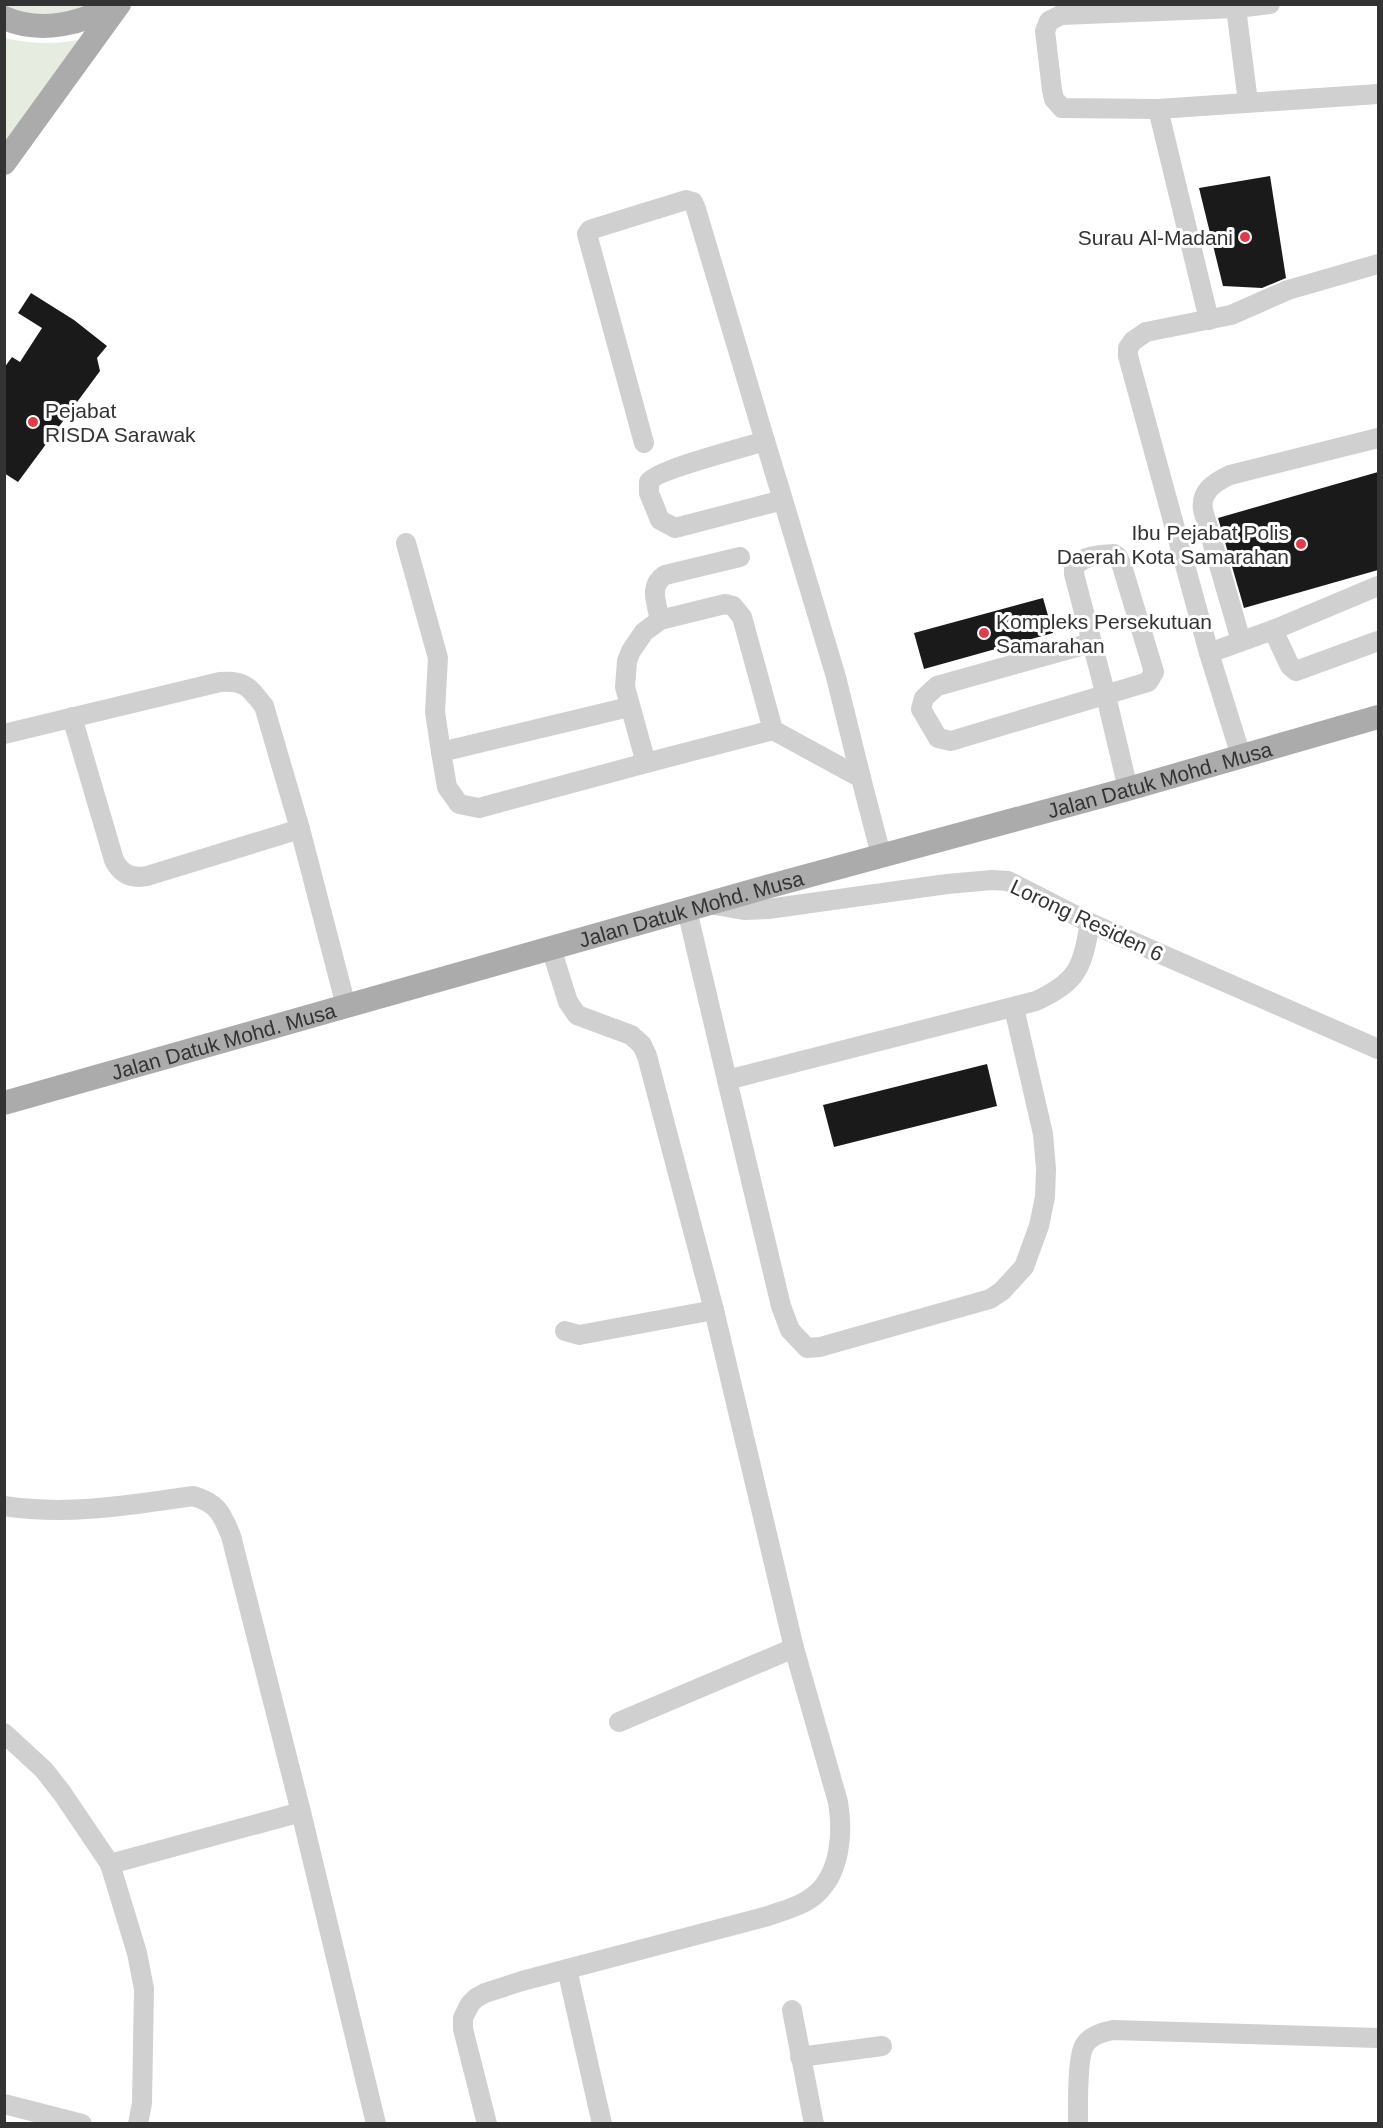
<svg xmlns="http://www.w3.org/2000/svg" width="1383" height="2128" font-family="Helvetica,sans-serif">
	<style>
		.green { fill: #e6ecdf }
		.building { fill: #1a1a1a }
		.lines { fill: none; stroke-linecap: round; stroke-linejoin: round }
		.minor { stroke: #d0d0d0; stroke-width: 20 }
		.major { stroke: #ababab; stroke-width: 24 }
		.poi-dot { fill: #e63946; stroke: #fff; stroke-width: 2 }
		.labels { text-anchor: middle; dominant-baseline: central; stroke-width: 6; stroke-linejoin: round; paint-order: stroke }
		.poi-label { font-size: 21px; fill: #333; stroke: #fff; text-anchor: end }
		.street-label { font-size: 21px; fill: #333; stroke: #fff }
	</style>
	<rect width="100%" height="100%" fill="#fff"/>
	<g class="green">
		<polygon points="4,5 92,5 45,18 5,10"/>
		<path d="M5,38C35,44 52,45 83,39L5,146Z"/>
	</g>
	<g class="building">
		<polygon points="1270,176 1286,278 1262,288 1223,286 1199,188"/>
		<polygon points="31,293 74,320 107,346 97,358 100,371 18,482 4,473 4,368 12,357 20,362 42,328 18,313"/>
		<polygon points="1378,472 1378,570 1244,608 1218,518"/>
		<polygon points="1043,598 1053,633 924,669 914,633"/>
		<polygon points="987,1064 997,1106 834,1147 823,1105"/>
	</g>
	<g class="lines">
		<g class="minor">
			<polyline points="1236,8 1248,102"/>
			<polyline points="1158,109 1062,108 1054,99 1052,90 1045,31 1049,21 1061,15 1236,8 1270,4"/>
			<polyline points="1209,320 1158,109 1378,94"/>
			<polyline points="644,443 587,234 590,230 599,227 686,200 693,202 696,209 765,441"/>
			<path d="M783,500L765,441C746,447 656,470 649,482V493L660,520L675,528L783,500L836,677L861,778"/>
			<polyline points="406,543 438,658 435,712 441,752"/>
			<path d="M660,620C657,604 648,586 665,575L740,557"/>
			<polyline points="1273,630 1290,666 1296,671 1378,641"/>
			<path d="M1241,641L1203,510C1200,491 1215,482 1230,475L1378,438"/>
			<path d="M1091,643L937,686L924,698L921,709L938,738L951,741L1148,682L1154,672L1122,566L1118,557L1114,554C1099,555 1084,555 1074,567V574L1106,696L1128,789"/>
			<polyline points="1209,653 1273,630 1378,586"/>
			<polyline points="629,707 441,752 447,787 459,804 479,808 646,763"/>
			<path d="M72,717L114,860C121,874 132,879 147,876L300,829"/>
			<polyline points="773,730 742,617 733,606 725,604 660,620 644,632 631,651 627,661 625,687 646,763 773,730 861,778 881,855"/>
			<path d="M4,734L220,682C245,680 249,687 264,706L300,829L346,1006"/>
			<polyline points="1241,756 1209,653 1128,356 1128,348 1133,341 1146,332 1231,315 1288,290 1378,264"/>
			<polyline points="709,904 744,910 768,909 947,884 992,880 1008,881 1090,923 1378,1049"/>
			<path d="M687,910L727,1080L1036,1001C1079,981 1082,967 1090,923"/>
			<polyline points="727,1080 781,1306 790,1330 807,1348 820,1347 990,1299 1002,1291 1024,1267 1039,1226 1045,1197 1046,1169 1043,1134 1014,1008"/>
			<polyline points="565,1331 579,1335 714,1310"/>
			<path d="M4,1506C68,1516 130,1505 193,1496C218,1503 222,1514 231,1536L301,1812L376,2124"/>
			<polyline points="619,1722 794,1648"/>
			<polyline points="4,1733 44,1770 62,1793 110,1864 137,1953 144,1989 142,2103 138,2124"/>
			<polyline points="110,1864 301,1812"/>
			<polyline points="567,1969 602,2124"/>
			<polyline points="792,2010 814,2124"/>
			<polyline points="800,2057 882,2046"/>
			<polyline points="4,2104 82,2124"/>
			<path d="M487,2124L463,2029V2018L470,2004L476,1998L485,1993L522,1981L768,1916C784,1910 802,1906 815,1895C841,1873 843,1832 838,1802L794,1648L714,1310L647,1056L642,1045L631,1035L577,1015L568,1002L551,948"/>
			<path d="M1078,2124C1078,2107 1077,2059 1084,2046C1089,2036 1103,2032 1113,2030L1378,2038"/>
		</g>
		<g class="major">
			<path d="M4,18C40,34 83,24 115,4"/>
			<polyline points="4,163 119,4"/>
			<path id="s1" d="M4,1103L770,886L1128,789L1378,717"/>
		</g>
	</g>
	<g class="poi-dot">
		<circle cx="1245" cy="237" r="6"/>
		<circle cx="33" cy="422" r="6"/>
		<circle cx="1301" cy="544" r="6"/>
		<circle cx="984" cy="633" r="6"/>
	</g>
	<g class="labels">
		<g class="poi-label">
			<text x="1233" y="237">Surau Al-Madani</text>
			<text x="45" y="410" text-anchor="start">Pejabat<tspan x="45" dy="24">RISDA Sarawak</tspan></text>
			<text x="1289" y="532">Ibu Pejabat Polis<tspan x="1289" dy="24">Daerah Kota Samarahan</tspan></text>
			<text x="996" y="621" text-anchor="start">Kompleks Persekutuan<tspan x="996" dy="24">Samarahan</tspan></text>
		</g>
		<g class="street-label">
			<text stroke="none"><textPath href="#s1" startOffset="1200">Jalan Datuk Mohd. Musa</textPath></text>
			<text stroke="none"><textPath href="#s1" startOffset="714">Jalan Datuk Mohd. Musa</textPath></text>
			<text transform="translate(1087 920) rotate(25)">Lorong Residen 6</text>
			<text stroke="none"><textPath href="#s1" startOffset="228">Jalan Datuk Mohd. Musa</textPath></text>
		</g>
	</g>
	<rect width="1383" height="2128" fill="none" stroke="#333333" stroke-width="12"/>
</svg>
